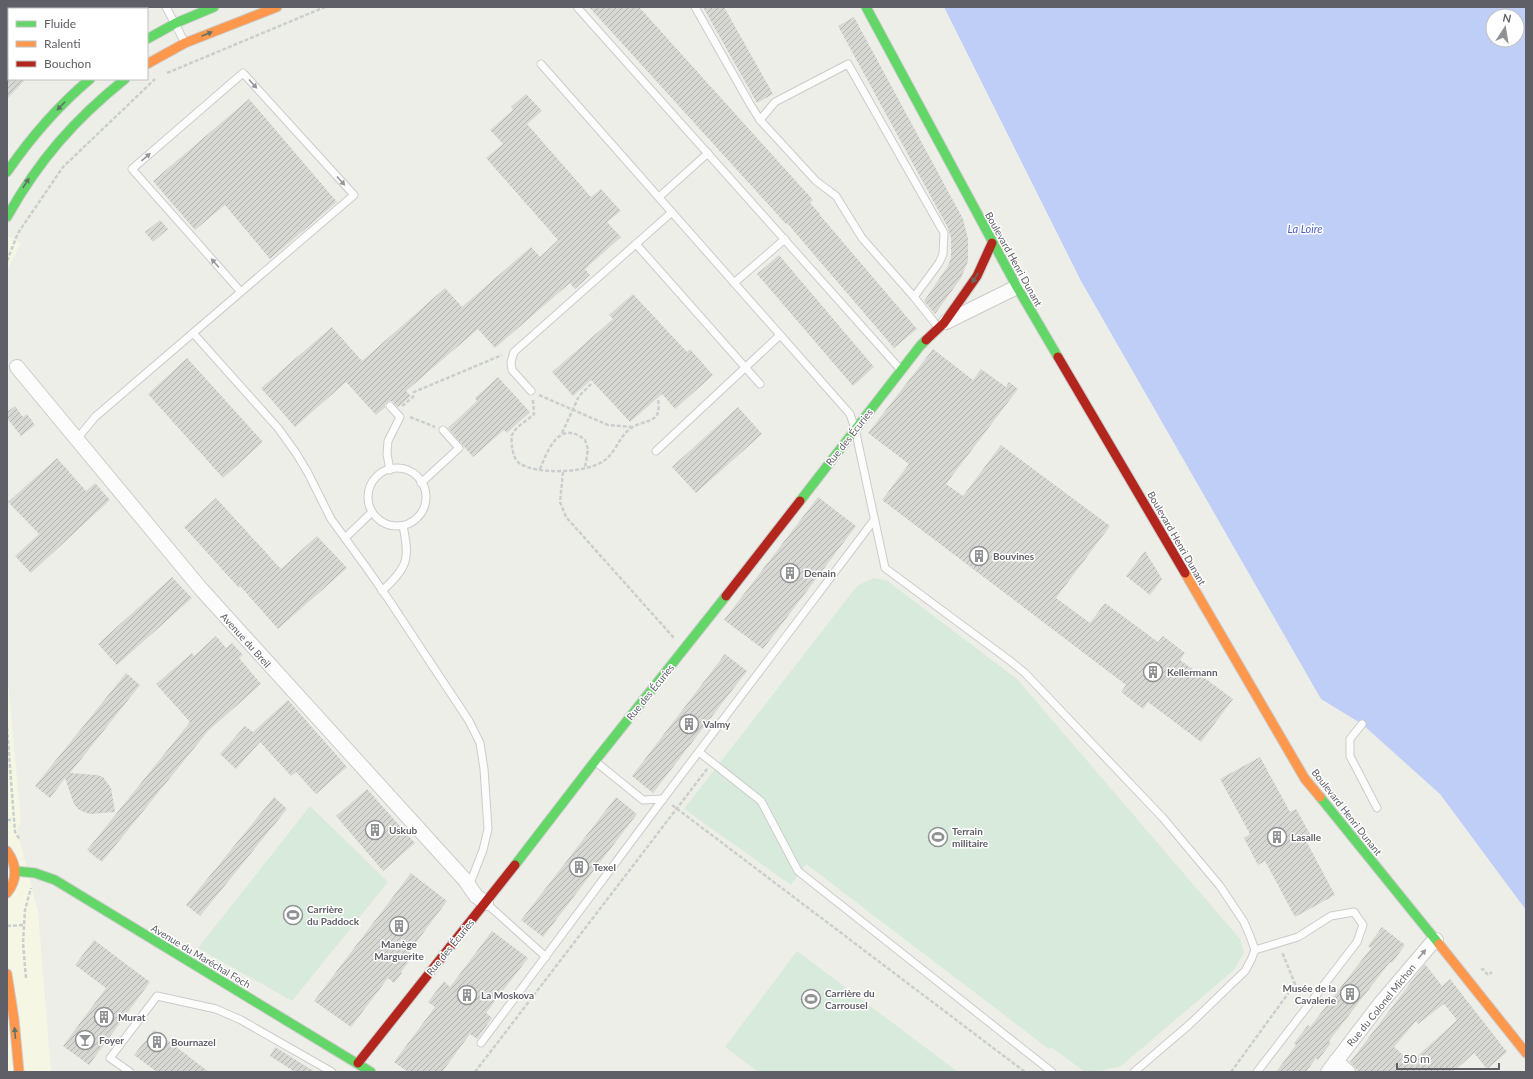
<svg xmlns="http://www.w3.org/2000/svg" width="1533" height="1079" font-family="Lato,sans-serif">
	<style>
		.commercial { fill: #f5f6e4 }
		.garden { fill: #d7eadb }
		.water { fill: #bfcef6; fill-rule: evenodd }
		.building { fill: url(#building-hatch); fill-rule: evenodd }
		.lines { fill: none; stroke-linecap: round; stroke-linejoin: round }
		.lane-casing { stroke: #cbcbcb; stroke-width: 9 }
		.street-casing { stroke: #cbcbcb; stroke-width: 16 }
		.fast-casing { stroke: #ccc; stroke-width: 11 }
		.slow-casing { stroke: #ccc; stroke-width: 11 }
		.jam-casing { stroke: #ccc; stroke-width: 11 }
		.path { stroke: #cacfcd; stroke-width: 2.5; stroke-dasharray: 4 2; stroke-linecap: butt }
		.lane { stroke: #fcfcfc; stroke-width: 7 }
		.street { stroke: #fcfcfc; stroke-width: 14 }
		.fast { stroke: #63d668; stroke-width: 9 }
		.slow { stroke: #ff974d; stroke-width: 9 }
		.jam { stroke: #b3261e; stroke-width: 9 }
		.oneway { fill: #607267 }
		.oneway2 { fill: #96979b }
		.labels { text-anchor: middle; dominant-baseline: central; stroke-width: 3; stroke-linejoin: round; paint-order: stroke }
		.street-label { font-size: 10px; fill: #5f6067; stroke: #fff }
		.poi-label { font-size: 10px; font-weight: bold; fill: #5f6067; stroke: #fff; text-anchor: start }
		.water-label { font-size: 11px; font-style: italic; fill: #4d62c0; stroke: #fff }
	</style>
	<defs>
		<pattern id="building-hatch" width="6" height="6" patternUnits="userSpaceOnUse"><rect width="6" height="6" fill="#d7d7d3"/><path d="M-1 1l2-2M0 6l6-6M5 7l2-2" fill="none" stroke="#b2b2af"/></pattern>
	</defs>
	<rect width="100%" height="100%" fill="#eeeee9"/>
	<g class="commercial">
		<polygon points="7,236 21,243 7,270"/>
		<polygon points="7,671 21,823 17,829 38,912 51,1072 7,1072"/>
	</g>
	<g class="garden">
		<polygon points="873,578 886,580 1017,679 1240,939 1244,952 1234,970 1121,1066 1096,1072 1085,1072 1051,1047 1049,1049 806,864 791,885 684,809 857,586"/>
		<polygon points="310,806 388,882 292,1001 198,948"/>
		<polygon points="797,951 958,1072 758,1072 725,1047"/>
	</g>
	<path class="water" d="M944,7H1526V910L1440,794L1362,724L1321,699L1081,281ZM1493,16H1517V40H1493Z"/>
	<g class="building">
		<polygon points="589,7 639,7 813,200 810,203 820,214 819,214 917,329 894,348 787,223 786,224"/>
		<polygon points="703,7 724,7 773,94 757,103"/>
		<polygon points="854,17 963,219 968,239 968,261 961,278 935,314 924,301 948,266 951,257 951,238 948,228 838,26"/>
		<polygon points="7,79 26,79 7,99"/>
		<polygon points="526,94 542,111 527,124 591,197 601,189 621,211 607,222 621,237 585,269 590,275 575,289 570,283 495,348 478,329 406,391 411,396 398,407 392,401 389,401 385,404 385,407 376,415 346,382 295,427 261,388 332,327 362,361 445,288 462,307 531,247 540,257 558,240 486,158 503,144 490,130 513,110 511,107"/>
		<polygon points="249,99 337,202 270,259 225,205 195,230 153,181"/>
		<polygon points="160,220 168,229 153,242 145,232"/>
		<polygon points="779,255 874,367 853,386 757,274"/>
		<polygon points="633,294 687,352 690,349 713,375 675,409 662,394 630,422 591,380 573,396 552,372 613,319 609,315"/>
		<polygon points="933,349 973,380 981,369 1006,387 1009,382 1018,389 946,484 963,496 1001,445 1110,526 1056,598 1090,623 1105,603 1158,642 1163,636 1185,653 1180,660 1233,699 1201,742 1148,702 1143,709 1121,692 1126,685 882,500 909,464 868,433"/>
		<polygon points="187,358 263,442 223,478 148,394"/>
		<polygon points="498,377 530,412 507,433 504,430 473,457 448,428 477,401 475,398"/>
		<polygon points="15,406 23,417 27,414 35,425 21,436 7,418 7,412"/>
		<polygon points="738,407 762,434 696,493 672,467"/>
		<polygon points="57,458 86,491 95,483 110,500 31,573 15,556 39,534 8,502"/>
		<polygon points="818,497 856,526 763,649 724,620"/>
		<polygon points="216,498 281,569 317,536 347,568 278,629 240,586 239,588 184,527"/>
		<polygon points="1145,551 1162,579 1150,595 1126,576"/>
		<polygon points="172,577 192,598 117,665 98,644"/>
		<polygon points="216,636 226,648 232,643 243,655 239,658 261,684 208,731 102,862 87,850 190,722 156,684 192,653 194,656"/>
		<polygon points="725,654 747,671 653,793 632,776"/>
		<polygon points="126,673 140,685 70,773 97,775 103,777 111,788 115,812 90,814 84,812 78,809 74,804 65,778 50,798 35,786"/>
		<polygon points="288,700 347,767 316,794 296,772 291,776 260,742 236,769 220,754 245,726 253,732"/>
		<polygon points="1260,757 1290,812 1296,809 1311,836 1305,839 1335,895 1295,917 1265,861 1258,865 1244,838 1250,834 1220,779"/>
		<polygon points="367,789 415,843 383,871 336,816"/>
		<polygon points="274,797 287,809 200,916 186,905"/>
		<polygon points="616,797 637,814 543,937 521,920"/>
		<polygon points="411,873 447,901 409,952 413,956 401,972 402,973 394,983 388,978 351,1027 314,1001"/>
		<polygon points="1382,927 1405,945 1392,963 1390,962 1329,1041 1331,1043 1318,1060 1316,1058 1306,1072 1276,1072 1296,1045 1294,1043 1308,1025 1310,1027 1371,948 1368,946"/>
		<polygon points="492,931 528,958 486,1013 492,1018 477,1039 470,1034 442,1072 408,1072 394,1062 435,1007 428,1002 444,981 450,987"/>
		<polygon points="94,940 150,982 89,1065 63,1046 106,988 75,965"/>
		<path d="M1425,964L1442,986L1450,979L1507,1052L1487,1069L1474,1053L1453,1072H1359L1350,1062ZM1444,1004L1457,1020L1411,1062L1394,1047L1416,1021L1418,1024Z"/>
		<polygon points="154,1030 209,1072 157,1072 134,1055"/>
		<polygon points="275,1047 315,1072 295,1072 270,1056"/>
	</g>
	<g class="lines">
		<defs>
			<g id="lane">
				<polyline points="166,7 184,41"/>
				<polyline points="577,7 900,369"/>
				<polyline points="695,7 750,104 760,120"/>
				<polyline points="126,9 129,7"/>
				<polyline points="541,64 850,414 855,429 885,568 1009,660 1025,673 1163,818 1220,886 1244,922 1250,936 1255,950 1251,960 1245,971 1190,1024 1134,1072"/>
				<polyline points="659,197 708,153"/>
				<polyline points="636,244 760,384"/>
				<polyline points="734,283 785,239"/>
				<polyline points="914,297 939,263 943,254 944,233 848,64 775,102 760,120 816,181 836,196 862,238 914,297 938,327"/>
				<polyline points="193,333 278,428 296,453 308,473 331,519 366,567 389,600 469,721 480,743 484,769 488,829 483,850 469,886"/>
				<polyline points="531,391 512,370 511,362 514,352 672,212"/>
				<polyline points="77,439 95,417 354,195 243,73 132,169 241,292"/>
				<polyline points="656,451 780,335"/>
				<circle cx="397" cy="497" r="29"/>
				<polyline points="390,470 387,454 388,441 400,417 390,406"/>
				<polyline points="421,483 459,448 443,430"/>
				<polyline points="345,538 372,512"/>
				<path d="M382,591C408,567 410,559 403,526"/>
				<polyline points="1362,724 1350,739 1350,756 1377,808"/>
				<polyline points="699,752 761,801 798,871 1052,1072"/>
				<polyline points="596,762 643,800 663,799"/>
				<polyline points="487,904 546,957"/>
				<polyline points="1255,950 1298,937 1331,916 1354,912 1363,925 1357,942 1257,1072"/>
				<polyline points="481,1043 663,799 874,520"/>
				<polyline points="130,1072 110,1058 157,996 216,1009 241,1020 332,1072"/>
			</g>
			<g id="street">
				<polyline points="946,322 1017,287"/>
				<polyline points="17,367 201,589 465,880 476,896 486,903"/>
				<polyline points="1336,1061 1348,1072"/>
				<polyline points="1328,1072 1380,1004 1431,944 1436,940"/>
			</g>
			<g id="fast">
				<polyline points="866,7 1017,287 1058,357"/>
				<polyline points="147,39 176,23 214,7"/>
				<path d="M7,172C31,137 58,106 90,79"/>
				<path d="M7,217C39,160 74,120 125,79"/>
				<polyline points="800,501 920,346 926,340"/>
				<polyline points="1320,797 1439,944"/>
				<polyline points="515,865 595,761 726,596"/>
				<polyline points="15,871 35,873 55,880 371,1072"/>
			</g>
			<g id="slow">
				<polyline points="147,64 185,43 277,7"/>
				<polyline points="1185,573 1305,779 1320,797"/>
				<path d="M7,851C17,865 18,879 7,893"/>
				<polyline points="1439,944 1526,1053"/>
				<polyline points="7,974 14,1019 19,1072"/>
			</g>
			<g id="jam">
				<polyline points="926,340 944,323 977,276 992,243"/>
				<polyline points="1058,357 1185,573"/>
				<polyline points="726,596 800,501"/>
				<polyline points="358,1063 515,865"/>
			</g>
		</defs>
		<use href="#lane" class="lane-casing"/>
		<use href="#street" class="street-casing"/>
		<use href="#fast" class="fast-casing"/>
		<use href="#slow" class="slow-casing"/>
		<use href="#jam" class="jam-casing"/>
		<g class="path">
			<polyline points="167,73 325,7"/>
			<polyline points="7,261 18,233 63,167 155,79"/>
			<polyline points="539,395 608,425 632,427"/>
			<path d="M533,400L534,414C528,420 516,426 512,435C511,438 512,443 512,447C513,452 514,459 519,463C536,475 584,473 602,462C615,455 619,436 631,428C647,418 662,425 658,399"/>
			<polyline points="402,406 413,397 414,392 502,355"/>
			<polyline points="410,417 435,427"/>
			<polyline points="562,433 579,396 592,383"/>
			<path d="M540,469C548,449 560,419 585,440L588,449L585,468"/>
			<polyline points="563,472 560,502 566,517 674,638"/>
			<polyline points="7,728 15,832 20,840"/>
			<polyline points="672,805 1025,1072"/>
			<polyline points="7,820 14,820"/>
			<polyline points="7,926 24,925"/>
			<polyline points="1481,970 1483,969 1488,975 1492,972"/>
			<polyline points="26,978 23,943 25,910 31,888"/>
			<polyline points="475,1072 707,769"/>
			<polyline points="1231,1072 1295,984 1282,952"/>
		</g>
		<use href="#lane" class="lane"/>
		<use href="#street" class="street"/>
		<use href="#fast" class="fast"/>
		<use href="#slow" class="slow"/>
		<use href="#jam" class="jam"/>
	</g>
	<defs><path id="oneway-solid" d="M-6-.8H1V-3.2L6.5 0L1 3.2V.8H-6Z"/></defs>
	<g class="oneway">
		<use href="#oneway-solid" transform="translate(207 34) rotate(-23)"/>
		<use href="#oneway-solid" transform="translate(61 106) rotate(134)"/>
		<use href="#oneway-solid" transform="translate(26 183) rotate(-57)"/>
		<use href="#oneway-solid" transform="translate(975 278) rotate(122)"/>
		<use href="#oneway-solid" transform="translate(15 1033) rotate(-95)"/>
	</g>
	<g class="oneway2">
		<use href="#oneway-solid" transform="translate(253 84) rotate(48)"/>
		<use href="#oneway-solid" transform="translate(146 157) rotate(-41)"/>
		<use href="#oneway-solid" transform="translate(341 181) rotate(48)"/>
		<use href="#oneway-solid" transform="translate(215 263) rotate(-132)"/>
		<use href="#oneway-solid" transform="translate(1422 954) rotate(-50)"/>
	</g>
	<defs>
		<symbol id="building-ring" viewBox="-11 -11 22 22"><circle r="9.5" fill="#fff" stroke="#919294" stroke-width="1.5"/><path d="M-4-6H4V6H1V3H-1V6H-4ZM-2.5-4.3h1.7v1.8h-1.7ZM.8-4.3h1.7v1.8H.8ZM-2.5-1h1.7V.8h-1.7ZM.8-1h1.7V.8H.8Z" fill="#919294"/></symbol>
		<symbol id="stadium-ring" viewBox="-11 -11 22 22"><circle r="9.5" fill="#fff" stroke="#919294" stroke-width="1.5"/><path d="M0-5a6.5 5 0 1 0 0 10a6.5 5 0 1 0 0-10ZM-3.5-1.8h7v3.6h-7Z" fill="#919294"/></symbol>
		<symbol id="bar-ring" viewBox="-11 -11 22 22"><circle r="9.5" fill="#fff" stroke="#919294" stroke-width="1.5"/><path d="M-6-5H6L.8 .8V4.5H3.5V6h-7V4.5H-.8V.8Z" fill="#919294"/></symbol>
	</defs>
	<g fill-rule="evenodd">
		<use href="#building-ring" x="968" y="545" width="22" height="22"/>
		<use href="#building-ring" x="779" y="562" width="22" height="22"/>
		<use href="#building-ring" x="1142" y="661" width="22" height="22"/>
		<use href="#building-ring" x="678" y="713" width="22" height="22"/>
		<use href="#building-ring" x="364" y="819" width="22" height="22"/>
		<use href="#stadium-ring" x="927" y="826" width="22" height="22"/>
		<use href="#building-ring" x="1266" y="826" width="22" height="22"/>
		<use href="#building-ring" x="568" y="856" width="22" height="22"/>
		<use href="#stadium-ring" x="282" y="904" width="22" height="22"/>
		<use href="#building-ring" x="388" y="915" width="22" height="22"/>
		<use href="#building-ring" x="1339" y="983" width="22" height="22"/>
		<use href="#building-ring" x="456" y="984" width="22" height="22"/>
		<use href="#stadium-ring" x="800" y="988" width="22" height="22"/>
		<use href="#building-ring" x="93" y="1006" width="22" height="22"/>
		<use href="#bar-ring" x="74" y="1029" width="22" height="22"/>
		<use href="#building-ring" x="146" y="1031" width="22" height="22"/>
	</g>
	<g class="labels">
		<g class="street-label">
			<text transform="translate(1014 259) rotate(61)">Boulevard Henri Dunant</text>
			<text transform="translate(849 437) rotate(-52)">Rue des Écuries</text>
			<text transform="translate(1177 538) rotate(60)">Boulevard Henri Dunant</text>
			<text transform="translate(246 640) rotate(48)">Avenue du Breil</text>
			<text transform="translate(650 692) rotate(-51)">Rue des Écuries</text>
			<text transform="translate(1347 812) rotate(52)">Boulevard Henri Dunant</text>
			<text transform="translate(450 947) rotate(-51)">Rue des Écuries</text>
			<text transform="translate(201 956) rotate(31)">Avenue du Maréchal Foch</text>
			<text transform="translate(1381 1005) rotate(-51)">Rue du Colonel Michon</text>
		</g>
		<g class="poi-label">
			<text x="993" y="556">Bouvines</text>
			<text x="804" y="573">Denain</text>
			<text x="1167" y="672">Kellermann</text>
			<text x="703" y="724">Valmy</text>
			<text x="389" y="830">Uskub</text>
			<text x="952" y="831">Terrain<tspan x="952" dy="12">militaire</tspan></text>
			<text x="1291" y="837">Lasalle</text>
			<text x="593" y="867">Texel</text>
			<text x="307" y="909">Carrière<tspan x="307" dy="12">du Paddock</tspan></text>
			<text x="399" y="944" text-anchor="middle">Manège<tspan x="399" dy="12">Marguerite</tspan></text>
			<text x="1336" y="988" text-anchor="end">Musée de la<tspan x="1336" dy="12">Cavalerie</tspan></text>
			<text x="825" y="993">Carrière du<tspan x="825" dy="12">Carrousel</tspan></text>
			<text x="481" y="995">La Moskova</text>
			<text x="118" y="1017">Murat</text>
			<text x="99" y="1040">Foyer</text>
			<text x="171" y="1042">Bournazel</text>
		</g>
		<g class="water-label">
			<text x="1305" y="228">La Loire</text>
		</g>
	</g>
	<rect width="1533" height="1079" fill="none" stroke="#5f6067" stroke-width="16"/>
	<rect x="8" y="8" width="140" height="72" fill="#ffffff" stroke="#bfbfc2"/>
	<rect x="16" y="21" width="20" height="6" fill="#63d668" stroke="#bfbfc2"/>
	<text x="44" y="28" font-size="12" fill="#5f6067">Fluide</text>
	<rect x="16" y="41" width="20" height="6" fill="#ff974d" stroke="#bfbfc2"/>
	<text x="44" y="48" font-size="12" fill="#5f6067">Ralenti</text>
	<rect x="16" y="61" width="20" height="6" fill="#b3261e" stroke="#bfbfc2"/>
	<text x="44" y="68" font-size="12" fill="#5f6067">Bouchon</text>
	<g transform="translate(1505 28) rotate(12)"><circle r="19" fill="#ffffff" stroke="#bfbfc2"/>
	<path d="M0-3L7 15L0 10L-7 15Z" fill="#919294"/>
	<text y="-6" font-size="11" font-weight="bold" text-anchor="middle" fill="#5f6067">N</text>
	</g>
	<path d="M1397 1063v6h102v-6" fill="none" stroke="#5f6067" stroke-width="2"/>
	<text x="1403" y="1063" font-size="12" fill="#5f6067" stroke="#ffffff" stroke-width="3" paint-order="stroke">50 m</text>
</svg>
